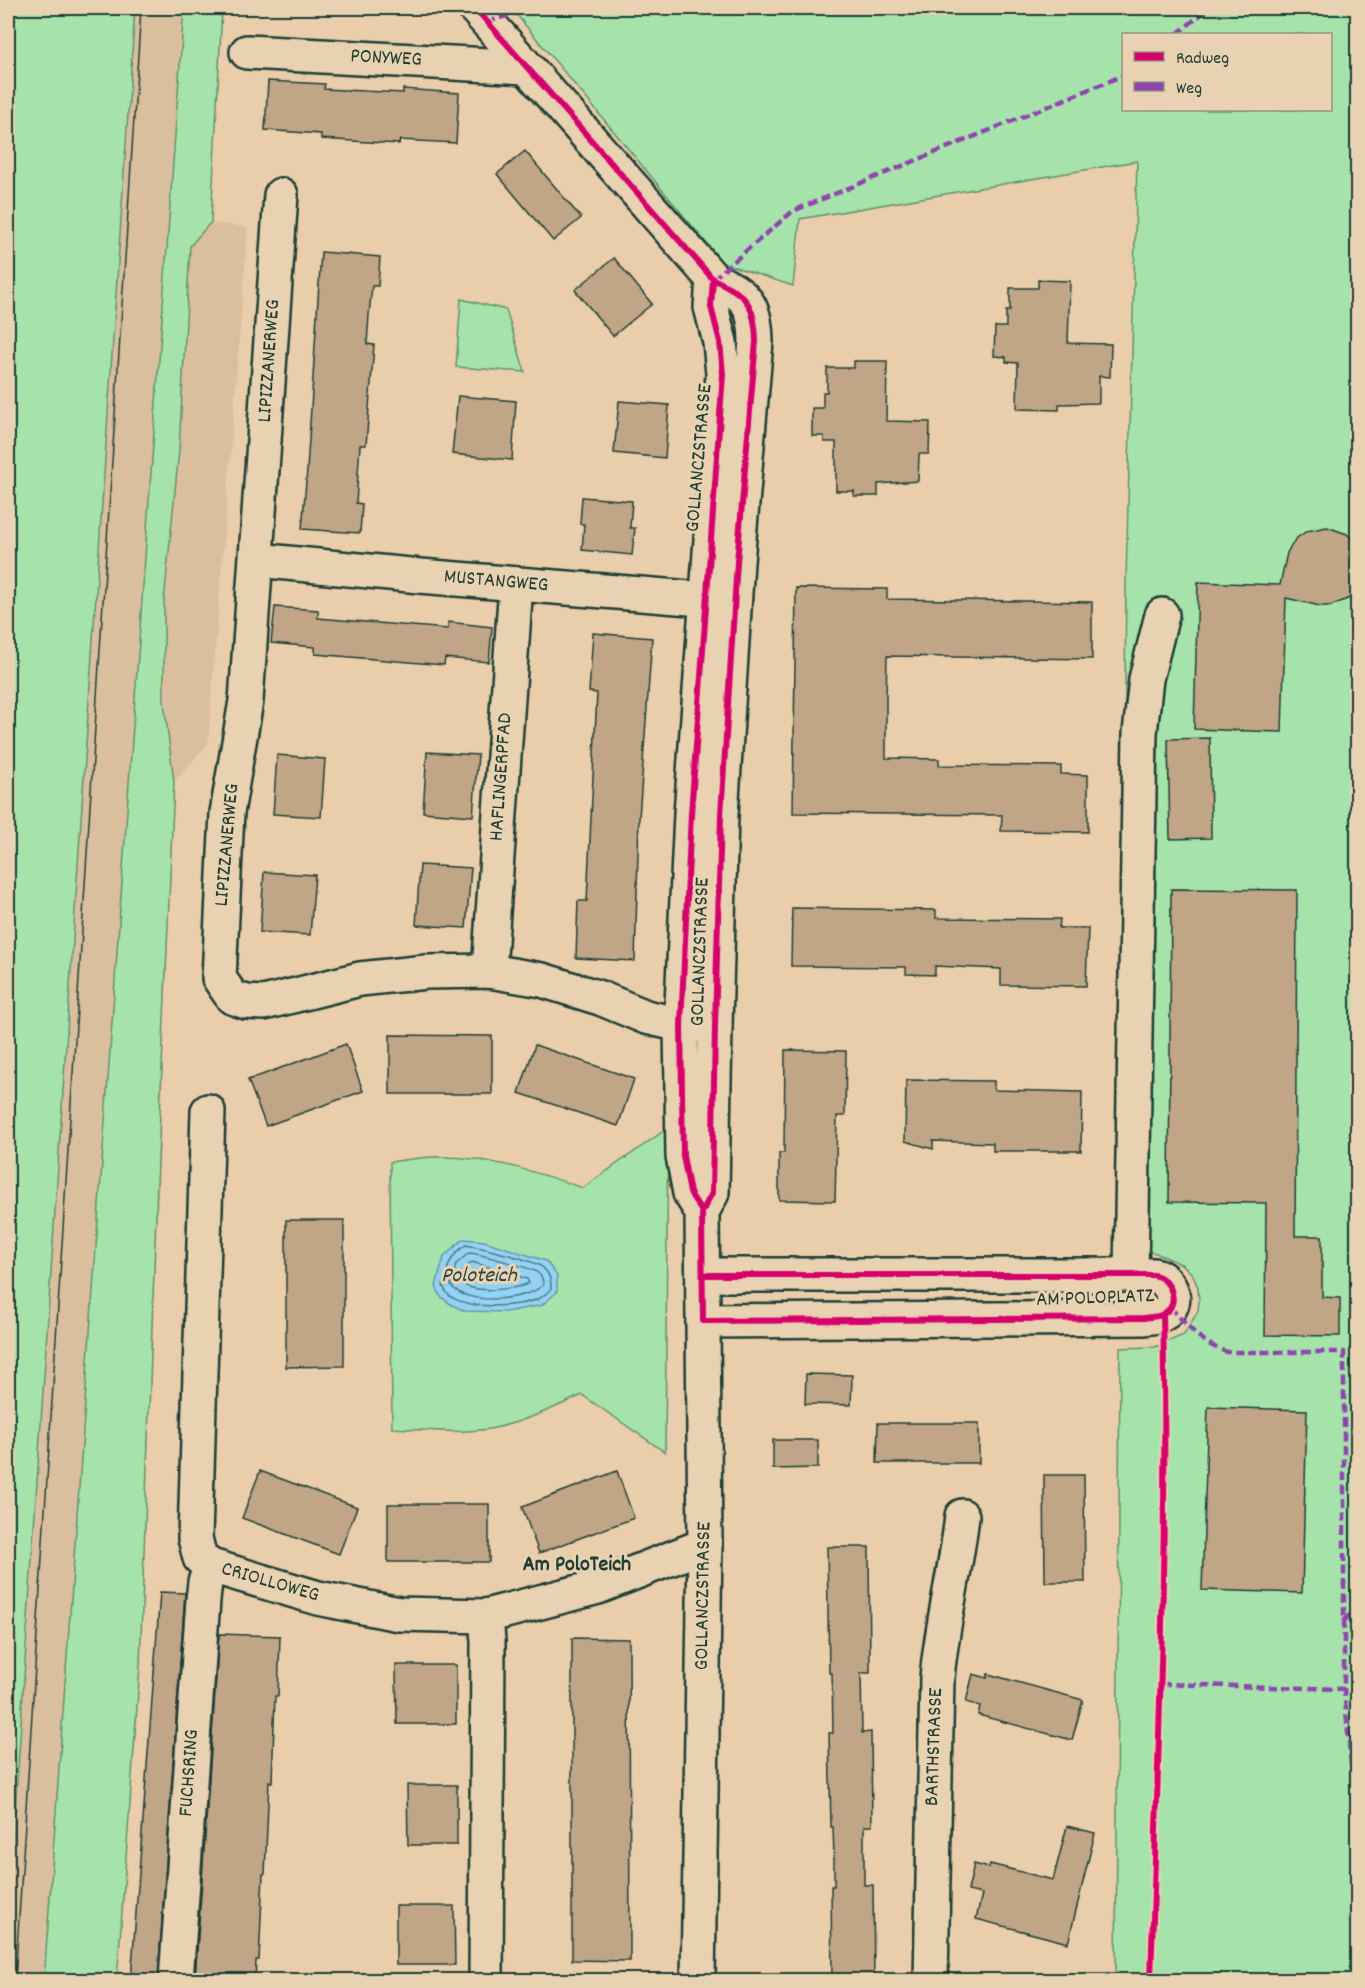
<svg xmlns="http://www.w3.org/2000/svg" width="1365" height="1988" font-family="Dekko,sans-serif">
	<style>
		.built { fill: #d9bf9e }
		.green { fill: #a6e3aa; stroke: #62906f; stroke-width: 1.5; fill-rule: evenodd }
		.water { fill: #93d2f4; stroke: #6596a7; stroke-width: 1.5 }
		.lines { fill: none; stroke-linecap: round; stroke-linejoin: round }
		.shore { stroke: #4d7981; stroke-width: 1.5 }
		.building { fill: #c0a686; stroke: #1f3d34; stroke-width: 1.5 }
		.minor-casing { stroke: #1f3d34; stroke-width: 38 }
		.minor { stroke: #e8d2b1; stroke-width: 33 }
		.tram { stroke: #1f3d34; stroke-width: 1.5 }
		.quiet { stroke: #8e44ad; stroke-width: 4.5; stroke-dasharray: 9 4.5; stroke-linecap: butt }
		.cycleway-casing { stroke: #e8d2b1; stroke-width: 10 }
		.cycleway { stroke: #d6006c; stroke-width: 6 }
		.labels { text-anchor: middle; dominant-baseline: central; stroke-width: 6; stroke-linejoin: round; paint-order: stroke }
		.street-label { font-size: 21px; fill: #1f3d34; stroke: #e8d2b1 }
		.water-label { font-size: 22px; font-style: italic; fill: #25443e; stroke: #e8d2b1 }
		.neighbourhood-label { font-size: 22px; font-weight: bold; fill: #1f3d34; stroke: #e8d2b1 }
	</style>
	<rect width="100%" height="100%" fill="#eaceab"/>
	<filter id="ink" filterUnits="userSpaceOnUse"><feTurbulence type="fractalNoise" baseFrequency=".0167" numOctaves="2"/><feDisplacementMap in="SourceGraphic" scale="12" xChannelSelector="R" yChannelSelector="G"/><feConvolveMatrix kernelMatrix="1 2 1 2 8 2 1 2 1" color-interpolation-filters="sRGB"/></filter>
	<g filter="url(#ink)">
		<polygon class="built" points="46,8 222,8 211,222 248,228 208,744 174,782 140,1666 117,1980 8,1980 8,686"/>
		<g class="green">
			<polygon points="8,8 135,8 8,1918"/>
			<polygon points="184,8 222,8 211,222 190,246 179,450 164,601 164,702 174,782 157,1184 140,1666 117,1980 44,1980"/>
			<path d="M511,8H1357V1980H1116L1120,1348L1155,1347L1184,1335L1198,1311L1199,1301L1198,1288L1193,1275L1183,1265L1156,1253L1139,1250L1120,1235L1126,580L1137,161L800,219L793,286L723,263ZM1124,34H1330V110H1124Z"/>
			<polygon points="461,299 506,310 525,372 456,367"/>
			<path d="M668,1128L665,1452L582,1395C555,1408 528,1420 499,1427C464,1435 427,1430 392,1428L390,1162C406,1160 421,1157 437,1157C488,1156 536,1172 583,1188Z"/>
		</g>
		<polygon class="water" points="463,1239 484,1241 546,1261 557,1276 557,1292 542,1305 506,1312 465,1311 452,1305 440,1296 436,1286 444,1257"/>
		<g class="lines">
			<g class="shore">
				<path d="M466,1245C479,1247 535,1260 543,1268C550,1274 551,1280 551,1289C548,1292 544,1296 540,1298C522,1308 452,1312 444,1288C442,1284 444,1279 446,1275C449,1261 454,1253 466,1245Z"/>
				<path d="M469,1253C480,1254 529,1267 538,1273C542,1276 543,1281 543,1285C527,1301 464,1306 451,1285L456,1264Z"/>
				<path d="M472,1262L527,1279L529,1283C517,1290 470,1294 461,1282L464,1269Z"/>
			</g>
		</g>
		<g class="building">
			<polygon points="268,81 325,84 324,89 403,93 403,89 459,93 456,143 400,140 399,144 321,139 321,134 265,130"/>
			<polygon points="525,151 581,218 553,241 497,174"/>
			<polygon points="321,252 380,257 378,286 372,286 369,315 367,344 374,345 366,445 360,445 356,503 362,504 360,533 302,529 307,470"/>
			<polygon points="614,258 652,304 613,336 575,290"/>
			<polygon points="1038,280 1070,281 1068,343 1111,344 1110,377 1099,376 1099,403 1059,404 1059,410 1017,409 1018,363 1006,362 1006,357 994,356 995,327 1006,327 1006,311 1010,311 1010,288 1038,288"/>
			<polygon points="854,361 887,361 886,421 930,422 929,454 919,454 918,481 878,484 878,496 854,496 854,491 836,491 836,442 824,442 824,436 812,436 812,408 823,408 823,392 827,392 827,368 854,368"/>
			<polygon points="458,396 516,401 512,460 452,454"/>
			<polygon points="619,401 669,405 665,458 614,453"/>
			<polygon points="582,497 632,501 630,528 635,528 632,555 582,550 584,524 580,524"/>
			<polygon points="1327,527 1347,534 1358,545 1358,589 1350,598 1330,606 1320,606 1286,598 1282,732 1194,729 1198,582 1280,585 1287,553 1292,544 1298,537 1307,531"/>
			<polygon points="796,588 887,589 887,599 1092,602 1092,659 887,656 886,697 886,758 939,759 939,765 1061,766 1061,774 1088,775 1088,832 1001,831 1002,815 793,813"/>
			<polygon points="275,607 318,610 318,618 448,629 448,622 492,627 489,662 445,658 444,665 315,654 315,647 271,643"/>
			<polygon points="593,633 652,638 639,818 635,961 576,958 578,901 587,901 597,693 589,692"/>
			<polygon points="1210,738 1211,838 1170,839 1168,739"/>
			<polygon points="427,752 478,755 473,816 423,812"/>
			<polygon points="277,755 325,759 321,817 273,814"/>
			<polygon points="420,865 471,868 466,928 416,925"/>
			<polygon points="264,872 315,875 310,935 260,932"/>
			<polygon points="1171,889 1297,890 1295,1236 1322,1236 1322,1297 1340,1298 1340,1336 1265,1335 1266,1203 1169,1202"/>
			<polygon points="792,908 936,910 936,918 1060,919 1059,928 1088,928 1086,986 1001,985 1001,969 935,966 935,975 906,974 906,967 791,966"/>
			<polygon points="390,1035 492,1036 492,1094 390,1094"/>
			<polygon points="346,1044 363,1091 266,1126 248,1080"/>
			<polygon points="535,1045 634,1079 618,1126 519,1093"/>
			<polygon points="785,1050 846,1051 845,1116 837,1116 835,1201 779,1200 779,1153 784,1153"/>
			<polygon points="906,1080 994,1081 994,1090 1082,1092 1081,1151 993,1151 993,1143 933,1141 933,1149 905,1141"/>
			<polygon points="286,1220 344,1220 344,1366 286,1367"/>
			<polygon points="806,1374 852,1375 851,1405 805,1404"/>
			<polygon points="1208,1407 1307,1410 1302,1593 1202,1590"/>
			<polygon points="878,1423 979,1423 979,1463 877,1463"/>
			<polygon points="773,1440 818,1440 818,1468 773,1469"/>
			<polygon points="260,1471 357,1507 339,1554 242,1518"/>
			<polygon points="617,1471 634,1518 539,1553 522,1507"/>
			<polygon points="1044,1475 1084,1475 1085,1582 1045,1582"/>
			<rect x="388" y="1504" width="101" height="58"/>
			<polygon points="827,1547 869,1547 870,1673 861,1673 862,1733 871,1732 872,1826 864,1826 864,1885 873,1885 874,1980 832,1980 831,1886 834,1886 834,1856 833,1827 831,1827 829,1733 833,1733 832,1673 829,1673"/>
			<polygon points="160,1592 185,1593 158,1980 131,1980"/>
			<polygon points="219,1634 280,1636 278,1696 275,1696 272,1782 269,1781 265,1874 263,1874 259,1960 256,1960 255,1980 195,1980"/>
			<polygon points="572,1638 629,1639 630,1961 572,1960"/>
			<polygon points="396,1665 456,1665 456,1724 397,1724"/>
			<polygon points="973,1674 987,1678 988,1674 1083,1700 1072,1740 978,1715 980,1706 966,1702"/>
			<polygon points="407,1785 457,1785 457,1845 408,1845"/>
			<polygon points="1067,1826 1095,1833 1068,1943 976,1919 982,1894 968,1891 974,1864 989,1868 990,1864 1053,1880"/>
			<polygon points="396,1906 454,1906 455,1965 396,1965"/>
		</g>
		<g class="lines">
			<defs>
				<g id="minor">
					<path d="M475,8L713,279C746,295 755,303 756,341L737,562L721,815L715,1026L712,1193L702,1212L705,1545L698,1980"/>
					<polyline points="247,52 526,67"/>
					<polyline points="281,195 246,701 227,813 219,978 232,997 246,1002 264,1003 360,979 426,972 489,971 542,980 600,998 646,1017 681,1025 715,1026"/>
					<polyline points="257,560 420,576 727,601"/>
					<polyline points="489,971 516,584"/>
					<polyline points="208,1111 195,1538 200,1558 211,1566 318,1598 399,1614 486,1616 598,1587 705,1545"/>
					<polyline points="702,1212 690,1193 683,1156 681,1025 691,814 723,374 720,342 711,307 713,279"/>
					<path d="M703,1275H1154C1170,1278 1182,1304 1163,1314C1158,1317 1150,1317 1144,1318L703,1321"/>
					<polyline points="1131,1275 1140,733 1146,679 1162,615"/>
					<polyline points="176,1980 203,1600 205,1582 211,1566"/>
					<polyline points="486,1980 488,1641 486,1616"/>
					<path d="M931,1980L937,1678C942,1623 956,1570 962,1516"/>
				</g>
			</defs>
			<use href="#minor" class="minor-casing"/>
			<use href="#minor" class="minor"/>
			<polyline class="tram" points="15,1980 141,8"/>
			<g class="quiet">
				<polyline points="487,22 532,8"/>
				<polyline points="1177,34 1209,8"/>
				<polyline points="713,279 793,211 1124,75"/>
				<path d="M1170,1307C1188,1326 1201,1344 1227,1352H1344V1689L1358,1839"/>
				<polyline points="1344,1621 1358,1606"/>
				<polyline points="1161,1684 1344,1689"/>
			</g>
			<defs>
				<g id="cycleway">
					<path d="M475,8L713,279C746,295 755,303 756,341L737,562L721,815L715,1026L712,1193L702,1212L703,1321L1144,1318C1150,1317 1158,1317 1163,1314C1182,1304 1170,1278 1154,1275H703"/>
					<polyline points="702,1212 690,1193 683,1156 681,1025 691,814 723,374 720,342 711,307 713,279"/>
					<path d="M1151,1980C1158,1759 1168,1536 1163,1314"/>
				</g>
			</defs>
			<use href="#cycleway" class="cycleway-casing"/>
			<use href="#cycleway" class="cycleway"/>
		</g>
	</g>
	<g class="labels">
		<g class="street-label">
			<text transform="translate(386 59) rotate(3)">PONYWEG</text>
			<text transform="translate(270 361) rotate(-86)">LIPIZZANERWEG</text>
			<text transform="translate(700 458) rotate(-85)">GOLLANCZSTRASSE</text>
			<text transform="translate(496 582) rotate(5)">MUSTANGWEG</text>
			<text transform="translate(502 777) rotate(-86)">HAFLINGERPFAD</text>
			<text transform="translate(228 845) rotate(-85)">LIPIZZANERWEG</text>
			<text transform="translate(701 952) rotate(-88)">GOLLANCZSTRASSE</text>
			<text transform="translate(1095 1299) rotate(-2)">AM POLOPLATZ</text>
			<text transform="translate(270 1583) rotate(16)">CRIOLLOWEG</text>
			<text transform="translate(704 1596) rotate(-89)">GOLLANCZSTRASSE</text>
			<text transform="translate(935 1747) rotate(-88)">BARTHSTRASSE</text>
			<text transform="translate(190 1773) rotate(-86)">FUCHSRING</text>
		</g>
		<g class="water-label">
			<text x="479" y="1276">Poloteich</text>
		</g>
		<g class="neighbourhood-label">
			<text x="577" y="1565">Am PoloTeich</text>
		</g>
	</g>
	<rect width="1365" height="1988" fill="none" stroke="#e8d2b1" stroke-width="30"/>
	<rect x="15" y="15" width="1335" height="1958" fill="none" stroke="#1f3d34" stroke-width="2" filter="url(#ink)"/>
	<rect x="1122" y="33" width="210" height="78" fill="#e8d2b1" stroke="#98967f" stroke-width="1.5"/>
	<rect x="1134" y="52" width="30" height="9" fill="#d6006c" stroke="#98967f" stroke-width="1.5"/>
	<text x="1176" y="63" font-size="18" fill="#1f3d34">Radweg</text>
	<rect x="1134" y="82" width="30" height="9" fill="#8e44ad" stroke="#98967f" stroke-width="1.5"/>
	<text x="1176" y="93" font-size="18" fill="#1f3d34">Weg</text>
</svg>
